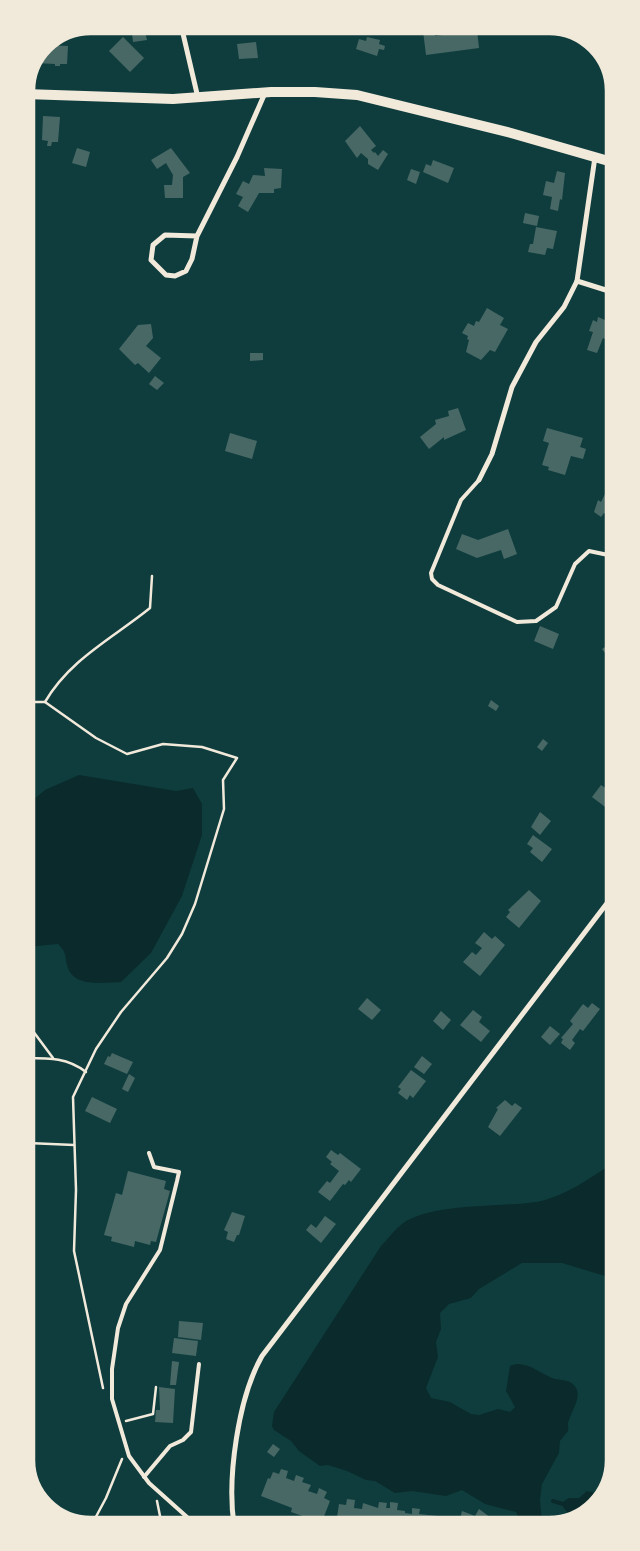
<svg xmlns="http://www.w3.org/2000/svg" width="640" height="1551" font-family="Jost,sans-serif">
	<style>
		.water { fill: #0a2a2b }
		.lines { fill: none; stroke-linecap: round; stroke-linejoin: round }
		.stream { stroke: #0a2a2b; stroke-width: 4 }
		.building { fill: #486865 }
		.path { stroke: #f1e9da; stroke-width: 2.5 }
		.service { stroke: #f1e9da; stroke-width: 4 }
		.minor { stroke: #f1e9da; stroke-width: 5 }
		.secondary { stroke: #f1e9da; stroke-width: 10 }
		.rim { fill: none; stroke: #f1e9da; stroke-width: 2.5 }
	</style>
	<rect width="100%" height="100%" fill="#0f3d3e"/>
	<g class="water">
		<path d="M79,775L176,791L193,788L202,804V835L182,896L151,953L121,982C105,982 75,988 68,968C64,956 68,954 58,944L27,947V805L45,790Z"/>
		<path d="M614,1162L615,1279L562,1263H522L479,1289L471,1298L449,1304L440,1313L441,1329L436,1342L438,1357L426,1388L431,1398L450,1402L471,1414L479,1415L498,1409L510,1412L515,1407L506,1391L510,1366C524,1359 538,1372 550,1377C559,1382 572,1377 577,1390C580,1399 572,1411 569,1420C567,1424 569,1427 568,1431L560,1441L559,1453L542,1484L540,1500L542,1523H521L516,1512L485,1504L462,1490L446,1496L412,1491L395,1493L375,1481L366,1480L347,1471L328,1465L320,1466L299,1451L291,1441L274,1430L272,1426L274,1412L381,1246C388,1239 394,1230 402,1224C429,1203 502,1207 536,1202C564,1197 591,1178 614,1162Z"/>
		<polygon points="587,1491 603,1495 602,1500 571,1522 571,1517 563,1507 564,1501 569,1498 579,1498"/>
	</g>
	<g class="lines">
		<polyline class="stream" points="553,1501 563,1504"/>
	</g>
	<g class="building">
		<polygon points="434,30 435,36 477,30 479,48 426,55 423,31"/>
		<polygon points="145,31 147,40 133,42 132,34"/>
		<polygon points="123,37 144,58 130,72 109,51"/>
		<polygon points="367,37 380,40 379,44 385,46 384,50 379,49 377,56 356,49 359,39 366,41"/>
		<polygon points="256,42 258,58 239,59 237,44"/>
		<polygon points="44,45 68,46 67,64 60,64 60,66 55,66 55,64 36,63"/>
		<polygon points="43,116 60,117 58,142 52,142 51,146 47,146 48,141 42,140"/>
		<polygon points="360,126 376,146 371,150 374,153 375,152 378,156 383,150 388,154 378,170 368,164 368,159 361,153 357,158 345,141"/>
		<polygon points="77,148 90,152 86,167 72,163"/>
		<polygon points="171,148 190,173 183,177 183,198 165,198 164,185 172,185 173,175 166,163 157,169 151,160"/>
		<polygon points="433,160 454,168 448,183 423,172 426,164 431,166"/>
		<polygon points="264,168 282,169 281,188 274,189 274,193 259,193 248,212 238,206 243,197 236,194 243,181 249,184 253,175 265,176"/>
		<polygon points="411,169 420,172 416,184 407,180"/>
		<polygon points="557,171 565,173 562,200 560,199 558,211 550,209 552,197 543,195 546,181 554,183"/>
		<polygon points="525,213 539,216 537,226 523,223"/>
		<polygon points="536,227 557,231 553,249 547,248 545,255 528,252 530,244 533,244"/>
		<polygon points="487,308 504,318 500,325 508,329 495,352 490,350 481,360 466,352 469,340 467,339 468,336 462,333 468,323 474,326 476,321 479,322"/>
		<polygon points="598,317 612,323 612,342 603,338 597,353 587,350 593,332 589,331 593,320 597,322"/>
		<polygon points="151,324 153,338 146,346 161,358 149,373 138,363 135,365 119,349 138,325"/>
		<polygon points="250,353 263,353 263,360 250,361"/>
		<polygon points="155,376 164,383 157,390 149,384"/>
		<polygon points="458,408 466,430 444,440 444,437 429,449 420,437 436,424 435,420 449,416 448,411"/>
		<polygon points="547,428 583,438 580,447 586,449 583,459 571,456 565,475 548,470 549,467 542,465 549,443 543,441"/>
		<polygon points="230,433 257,441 252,459 225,451"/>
		<polygon points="607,490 613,493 613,518 604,513 601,517 594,512 598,500 601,502"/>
		<polygon points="508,529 517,554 504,559 501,550 477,558 456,549 462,534 478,540"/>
		<polygon points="540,626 559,634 553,649 534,641"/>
		<polygon points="608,645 613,651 613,655 609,658 602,649"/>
		<polygon points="491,700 499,706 496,711 488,706"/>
		<polygon points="543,739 548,743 542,751 537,747"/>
		<polygon points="601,785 613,793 613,813 592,797"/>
		<polygon points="540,812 551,821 540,835 531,827"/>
		<polygon points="533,835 552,849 542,862 530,852 533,848 527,844"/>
		<polygon points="529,890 541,901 519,928 506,917 510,912 508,910"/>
		<polygon points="484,932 492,939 495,936 505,945 480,976 463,962 472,952 476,955 482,948 475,943"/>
		<polygon points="367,998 381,1010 372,1020 358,1009"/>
		<polygon points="592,1003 600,1009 583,1031 580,1029 572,1040 575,1043 570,1050 561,1043 563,1039 561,1038 573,1024 570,1021 583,1004 588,1008"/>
		<polygon points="473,1010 482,1017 479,1022 490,1031 481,1042 460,1025"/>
		<polygon points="441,1011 451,1020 443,1030 433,1021"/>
		<polygon points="550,1026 560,1034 550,1045 541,1037"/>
		<polygon points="112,1053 133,1062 127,1074 104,1064 108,1056 110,1057"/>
		<polygon points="422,1056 432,1064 424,1074 414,1067"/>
		<polygon points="411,1070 426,1081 413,1098 410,1095 407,1100 398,1093 401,1089 398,1087"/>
		<polygon points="129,1074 135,1078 128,1092 122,1089"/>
		<polygon points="92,1097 117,1109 110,1123 85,1111"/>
		<polygon points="505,1100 512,1106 515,1103 522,1108 500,1136 488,1127 498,1109 496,1108"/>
		<polygon points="331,1150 338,1155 340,1153 361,1169 351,1182 349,1180 345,1185 343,1184 330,1201 318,1192 327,1181 330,1183 339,1171 330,1164 332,1162 326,1157"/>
		<polygon points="128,1171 166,1181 164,1189 170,1191 156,1242 151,1241 150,1245 135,1241 134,1247 111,1241 112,1237 104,1235 116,1193 122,1195"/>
		<polygon points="232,1212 245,1216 239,1235 237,1235 234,1242 226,1239 228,1232 224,1230"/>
		<polygon points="325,1216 336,1224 321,1243 306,1230 311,1224 316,1228"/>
		<polygon points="179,1321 203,1323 201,1340 178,1337"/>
		<polygon points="174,1338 198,1341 196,1356 172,1353"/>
		<polygon points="172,1361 179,1362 176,1385 170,1385"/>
		<polygon points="159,1387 175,1389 173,1423 155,1422 156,1410 160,1410"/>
		<polygon points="273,1444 280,1449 274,1457 267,1452"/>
		<polygon points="281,1469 288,1471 286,1478 294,1481 296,1475 304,1478 302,1482 311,1485 308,1491 317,1494 319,1488 327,1492 324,1498 330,1501 321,1524 310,1523 311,1519 291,1512 292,1508 261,1496 268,1478 270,1479 273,1472 279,1474"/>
		<polygon points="347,1499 355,1500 354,1508 362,1509 363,1503 378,1508 379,1502 387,1503 386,1508 390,1508 390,1502 398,1503 397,1510 405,1511 405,1513 412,1514 412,1508 420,1509 419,1514 438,1516 437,1523 336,1524 339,1504 346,1505"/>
		<polygon points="479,1509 498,1523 470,1523 460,1519 462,1511 475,1516"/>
	</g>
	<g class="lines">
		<g class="path">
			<polyline points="27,702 45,702 96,738 127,754 163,744 202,747 237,758 223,780 224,809 195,904 182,934 167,958 121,1012 96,1049 73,1097 76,1190 74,1251 103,1388"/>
			<path d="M45,702C70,659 113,638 150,608L152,576"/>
			<polyline points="27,1023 53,1058"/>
			<path d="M27,1058C50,1058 68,1058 86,1072"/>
			<polyline points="28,1143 74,1145"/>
			<polyline points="126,1421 153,1414 156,1387"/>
			<polyline points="157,1501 160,1516 164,1525"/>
			<polyline points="91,1526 106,1498 122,1459"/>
		</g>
		<g class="service">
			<polyline points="479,480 461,500 431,573 432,579 438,585 517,622 536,621 556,607 575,564 589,551 613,556"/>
			<polyline points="149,1153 154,1167 179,1172 177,1181 160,1250 126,1304 118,1328 112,1369 112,1399 129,1456 149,1483 196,1525"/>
			<polyline points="144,1477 170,1446 183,1440 191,1432 199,1364"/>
			<polyline points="260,1518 275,1525"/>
		</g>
		<g class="minor">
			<polyline points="181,25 198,98"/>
			<polyline points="197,236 165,235 153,245 151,260 166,275 175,276 186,271 192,259 197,236 237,157 265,93"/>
			<polyline points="577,281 612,292"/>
			<polyline points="479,480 492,454 512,387 536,342 564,307 577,281 595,157"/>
			<path d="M234,1525C227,1478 238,1398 262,1356L614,894"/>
		</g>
		<polyline class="secondary" points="25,94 173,99 271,92 315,92 357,95 511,133 612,162"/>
	</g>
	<path d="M0 0H640V1551H0ZM91 34H549A57 57 0 0 1 606 91V1460A57 57 0 0 1 549 1517H91A57 57 0 0 1 34 1460V91A57 57 0 0 1 91 34Z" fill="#f1e9da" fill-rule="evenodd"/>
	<path class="rim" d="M91 34H549A57 57 0 0 1 606 91V1460A57 57 0 0 1 549 1517H91A57 57 0 0 1 34 1460V91A57 57 0 0 1 91 34Z"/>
</svg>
